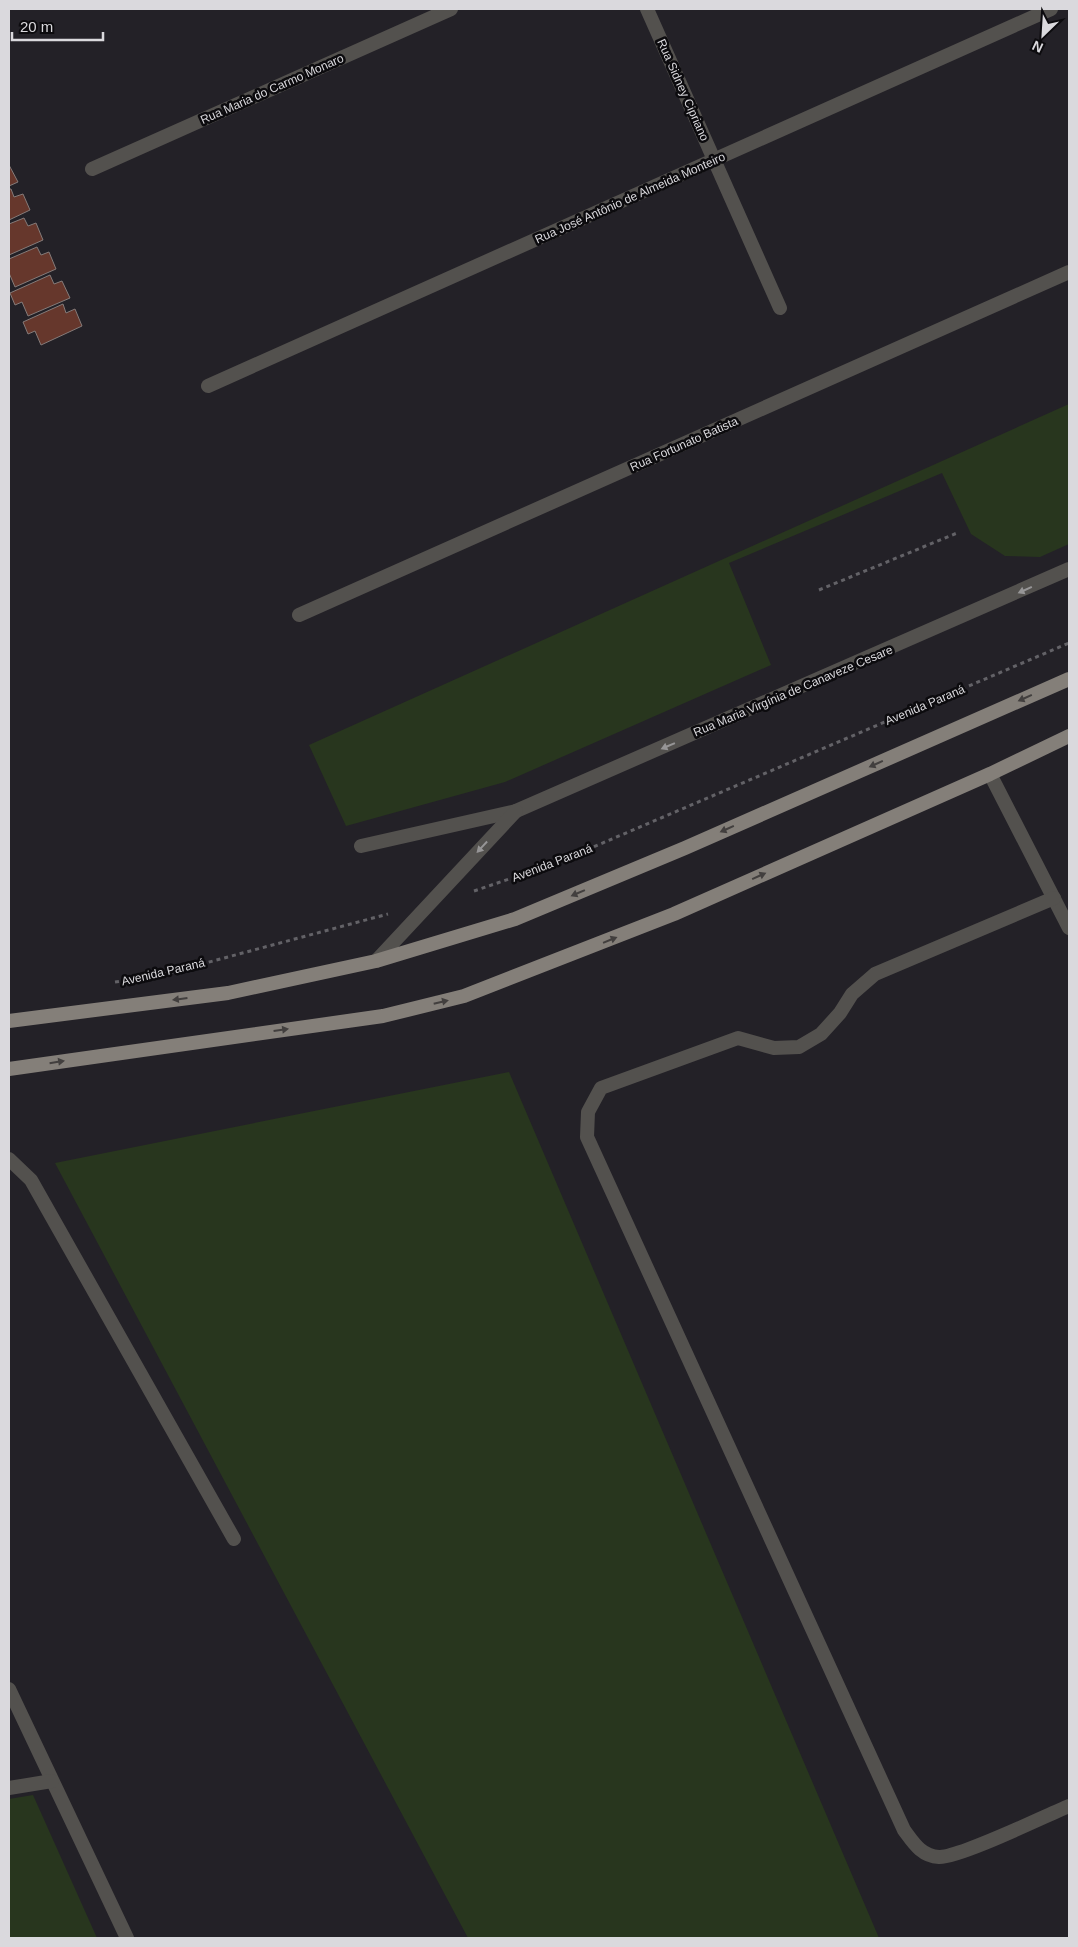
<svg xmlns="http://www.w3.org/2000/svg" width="1078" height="1947" font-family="Helvetica,sans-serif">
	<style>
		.green { fill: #28361e }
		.building { fill: #66372c; stroke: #857b79 }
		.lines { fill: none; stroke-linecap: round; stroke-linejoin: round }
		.path { stroke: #636267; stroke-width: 3; stroke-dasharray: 4 4; stroke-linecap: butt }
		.service { stroke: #53514e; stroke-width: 14 }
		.minor { stroke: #53514e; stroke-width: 14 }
		.primary { stroke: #847f79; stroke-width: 14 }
		.oneway { fill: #969596 }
		.oneway2 { fill: #423f3e }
		.labels { text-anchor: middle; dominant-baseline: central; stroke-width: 5; stroke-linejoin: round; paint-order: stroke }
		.street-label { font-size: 12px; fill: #dad9dd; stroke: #0c0b0e }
	</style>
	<rect width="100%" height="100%" fill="#232127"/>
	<g class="green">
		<polygon points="1069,404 1069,544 1040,557 1005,556 971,534 942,473 729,563 771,665 505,782 346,826 309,745"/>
		<polygon points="509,1072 879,1938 468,1938 55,1163"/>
		<polygon points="33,1795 97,1938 9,1938 9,1799"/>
	</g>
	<g class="building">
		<polygon points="9,165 18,182 9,186"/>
		<polygon points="9,189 11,189 14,197 23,194 30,210 9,220"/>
		<polygon points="24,218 28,226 36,223 43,240 9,255 9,224"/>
		<polygon points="37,247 41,255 49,252 56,269 15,287 9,273 9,259"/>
		<polygon points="50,275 54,284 62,281 70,298 28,316 22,302 15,305 10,293"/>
		<polygon points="63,304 66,313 75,309 82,326 41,345 35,331 28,334 23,322"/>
	</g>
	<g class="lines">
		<g class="path">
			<polyline points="819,590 957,533"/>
			<polyline points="474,891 556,863 1069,643"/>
			<polyline points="115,982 157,976 388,914"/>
		</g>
		<g class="service">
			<polyline points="990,774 1069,928"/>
			<path d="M1054,898L875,974L852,994L840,1013L821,1034L799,1047L774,1048L738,1038L601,1088L588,1112L587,1137L904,1830C913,1842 921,1856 939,1857C959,1858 1045,1816 1069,1806"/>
			<polyline points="9,1159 31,1180 234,1539"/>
			<polyline points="9,1689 127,1938"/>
		</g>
		<g class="minor">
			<polyline points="647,9 780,308"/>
			<polyline points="92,169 451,9"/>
			<polyline points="208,386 1051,9"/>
			<polyline points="299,615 1069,272"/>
			<polyline points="361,846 516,811 1069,569"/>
			<polyline points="376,961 516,811"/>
			<polyline points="9,1788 52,1781"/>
		</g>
		<g class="primary">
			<polyline points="9,1021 228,993 376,961 515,919 685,848 1069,679"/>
			<polyline points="9,1069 383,1016 464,996 674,914 990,774 1069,736"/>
		</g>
	</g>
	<defs><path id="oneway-solid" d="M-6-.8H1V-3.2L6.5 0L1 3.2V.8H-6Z" transform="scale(1.25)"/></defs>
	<g class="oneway">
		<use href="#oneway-solid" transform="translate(1025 590) rotate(156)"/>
		<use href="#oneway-solid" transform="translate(668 746) rotate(157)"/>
		<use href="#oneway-solid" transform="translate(482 847) rotate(133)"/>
	</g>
	<g class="oneway2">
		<use href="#oneway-solid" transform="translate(1025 698) rotate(156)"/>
		<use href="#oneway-solid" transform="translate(876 764) rotate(156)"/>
		<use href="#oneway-solid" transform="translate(727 829) rotate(156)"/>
		<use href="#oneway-solid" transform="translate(759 876) rotate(-24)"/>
		<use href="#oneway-solid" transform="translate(578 893) rotate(157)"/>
		<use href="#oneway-solid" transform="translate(610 940) rotate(-22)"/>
		<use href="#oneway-solid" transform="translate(180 999) rotate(173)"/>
		<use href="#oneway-solid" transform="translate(441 1002) rotate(-13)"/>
		<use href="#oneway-solid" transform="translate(281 1030) rotate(-8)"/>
		<use href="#oneway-solid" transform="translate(57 1062) rotate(-9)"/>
	</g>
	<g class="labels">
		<g class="street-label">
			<text transform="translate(272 89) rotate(-24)">Rua Maria do Carmo Monaro</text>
			<text transform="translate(683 90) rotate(66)">Rua Sidney Cipriano</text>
			<text transform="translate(630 198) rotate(-24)">Rua José Antônio de Almeida Monteiro</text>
			<text transform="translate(684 444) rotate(-24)">Rua Fortunato Batista</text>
			<text transform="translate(793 691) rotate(-23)">Rua Maria Virgínia de Canaveze Cesare</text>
			<text transform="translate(925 705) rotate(-23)">Avenida Paraná</text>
			<text transform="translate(552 863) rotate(-21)">Avenida Paraná</text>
			<text transform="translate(163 972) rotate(-13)">Avenida Paraná</text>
		</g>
	</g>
	<rect width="1078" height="1947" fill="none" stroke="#dad9dd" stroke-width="20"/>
	<g transform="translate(1043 35) rotate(205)" stroke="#0c0b0e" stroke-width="4" paint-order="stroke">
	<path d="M0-4L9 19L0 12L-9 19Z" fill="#dad9dd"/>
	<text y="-8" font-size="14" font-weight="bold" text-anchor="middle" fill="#dad9dd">N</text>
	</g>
	<path d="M12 32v8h91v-8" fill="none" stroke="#dad9dd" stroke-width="2.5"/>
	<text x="20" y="32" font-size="15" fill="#dad9dd" stroke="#0c0b0e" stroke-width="4" paint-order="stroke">20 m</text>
</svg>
